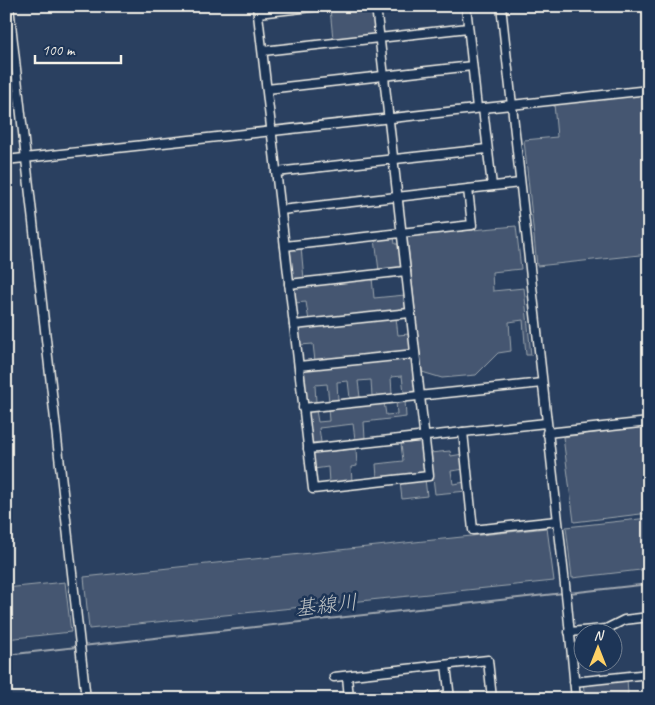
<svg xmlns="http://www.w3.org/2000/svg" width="655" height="705" font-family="Caveat,'Klee One',sans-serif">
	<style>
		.green { fill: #445771; stroke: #9ca4ac }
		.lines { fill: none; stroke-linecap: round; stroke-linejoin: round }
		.stream { stroke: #a1a8b0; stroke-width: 2 }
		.minor-casing { stroke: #f4f1e8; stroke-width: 11 }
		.minor { stroke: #1d3557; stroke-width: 8 }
		.labels { text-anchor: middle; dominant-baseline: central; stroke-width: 5; stroke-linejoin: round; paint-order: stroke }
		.water-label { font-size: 21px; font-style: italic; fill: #bdc1c2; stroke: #1d3557 }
	</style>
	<rect width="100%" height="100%" fill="#2a4060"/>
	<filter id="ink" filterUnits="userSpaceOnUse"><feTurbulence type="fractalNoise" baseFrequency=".02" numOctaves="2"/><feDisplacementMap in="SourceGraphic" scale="10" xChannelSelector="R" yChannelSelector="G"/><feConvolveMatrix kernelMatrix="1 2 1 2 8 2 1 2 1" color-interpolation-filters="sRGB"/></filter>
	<g filter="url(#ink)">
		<g class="green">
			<polygon points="354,6 369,6 370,12 373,12 375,33 374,35 333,39 330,9"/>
			<polygon points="649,94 649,254 537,266 524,140 557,137 554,104"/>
			<polygon points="516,226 521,269 492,272 493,291 524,288 531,355 526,355 523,320 509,322 511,351 498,353 476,375 442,378 422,372 407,236"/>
			<polygon points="394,237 395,244 399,244 401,267 400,269 379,271 375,239"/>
			<polygon points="301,247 304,279 293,280 290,248"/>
			<polygon points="372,278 374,298 405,295 406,309 309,321 306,302 295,303 293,287"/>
			<polygon points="396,318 398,335 409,334 410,351 315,361 313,344 300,345 298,328"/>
			<polygon points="411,358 415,391 404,392 402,376 391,377 392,394 372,396 371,380 358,381 360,397 350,398 348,381 337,382 338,400 329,401 327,384 315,385 316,402 306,403 303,369"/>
			<polygon points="405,400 406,417 364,422 365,438 355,439 353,424 319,428 321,442 311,443 308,411 316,410 318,422 329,421 328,408 384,402 386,415 397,414 396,401"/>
			<polygon points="649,426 649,513 574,522 563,437"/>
			<polygon points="422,441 426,473 377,478 376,464 403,461 401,444"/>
			<polygon points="356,449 357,466 351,467 352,481 329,483 328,467 314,469 312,453"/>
			<polygon points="450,451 451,456 463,454 465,469 451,471 453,484 466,482 467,491 435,494 430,453"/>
			<polygon points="425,479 427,496 402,499 400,482"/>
			<polygon points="649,518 649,569 572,578 566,527"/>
			<polygon points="547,528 554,581 89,629 84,577"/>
			<polygon points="65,582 71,632 6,639 6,588"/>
			<polygon points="627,679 628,694 585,698 583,683"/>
		</g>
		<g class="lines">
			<g class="stream">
				<polyline points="569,593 649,584"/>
				<polyline points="82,646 564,593"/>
				<polyline points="6,655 77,647"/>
			</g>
			<defs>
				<g id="minor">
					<polyline points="9,6 86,699"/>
					<polyline points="257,6 313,489 429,476 376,6"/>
					<polyline points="466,6 477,108"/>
					<polyline points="501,6 567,603 576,699"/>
					<polyline points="258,13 320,6"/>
					<polyline points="263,51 468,28"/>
					<polyline points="267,89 472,66"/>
					<polyline points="483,108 492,186"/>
					<polyline points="6,160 649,90"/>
					<polyline points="276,172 487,149"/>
					<polyline points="281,210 520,183"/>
					<polyline points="285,246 472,225 468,189"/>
					<polyline points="289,284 406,271"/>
					<polyline points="294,325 410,313"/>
					<polyline points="299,366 415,354"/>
					<polyline points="303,408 542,383"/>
					<polyline points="463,432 473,530 557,521"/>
					<polyline points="547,433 649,422"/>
					<polyline points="308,449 546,423"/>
					<polyline points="569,632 606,629 624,620 649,617"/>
					<polyline points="446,665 450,699"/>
					<polyline points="347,676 349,699"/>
					<polyline points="334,677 488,660 492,699"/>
					<polyline points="574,682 649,674"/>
					<polyline points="418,699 449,695"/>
				</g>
			</defs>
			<use href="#minor" class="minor-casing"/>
			<use href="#minor" class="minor"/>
		</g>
	</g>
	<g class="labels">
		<g class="water-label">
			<text transform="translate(326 605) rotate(-6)">基線川</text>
		</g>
	</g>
	<rect width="655" height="705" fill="none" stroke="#1d3557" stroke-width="25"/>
	<rect x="12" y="12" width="630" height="680" fill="none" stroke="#f4f1e8" stroke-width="2" filter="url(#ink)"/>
	<g transform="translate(598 648)"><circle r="24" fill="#1d3557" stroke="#738091"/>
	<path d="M0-4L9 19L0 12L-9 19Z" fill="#ffd166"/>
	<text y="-8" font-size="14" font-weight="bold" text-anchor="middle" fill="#f4f1e8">N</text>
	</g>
	<path d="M35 55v8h86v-8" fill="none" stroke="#f4f1e8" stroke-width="2.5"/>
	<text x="42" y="55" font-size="15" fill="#f4f1e8" stroke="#1d3557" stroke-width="4" paint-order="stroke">100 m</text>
</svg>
